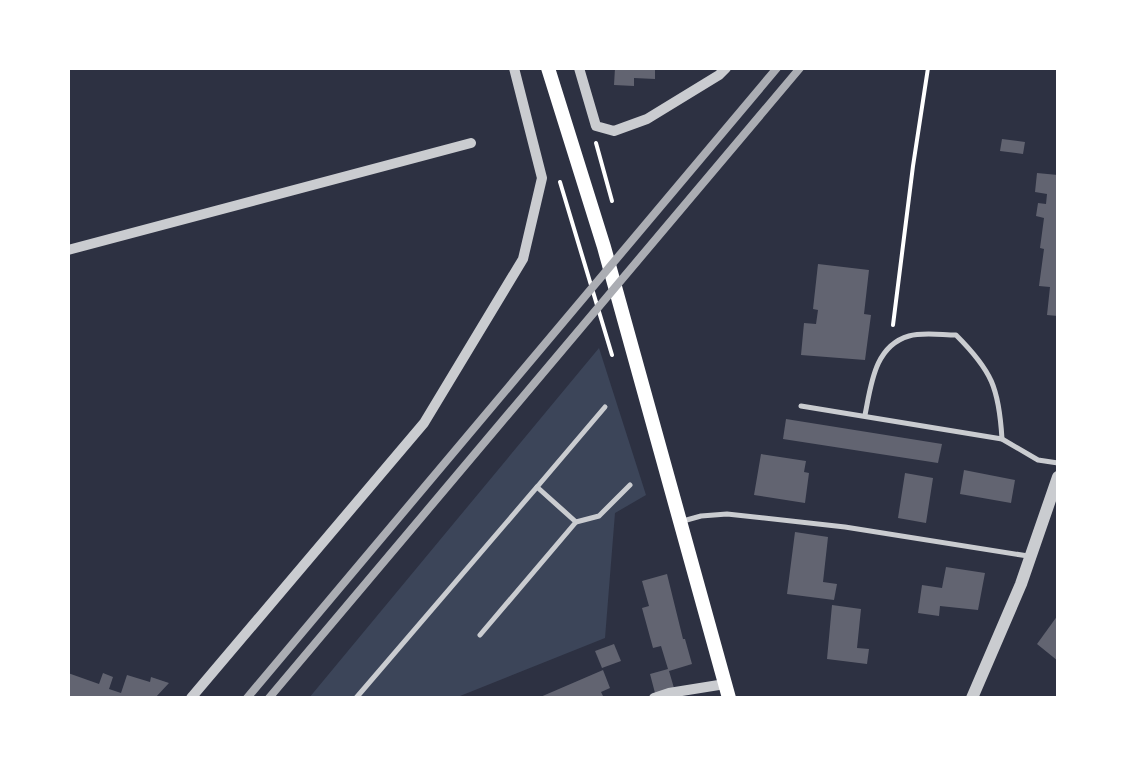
<svg xmlns="http://www.w3.org/2000/svg" width="1126" height="766" font-family="'Varela Round',sans-serif">
	<style>
		.green { fill: #3c4559 }
		.building { fill: #626471 }
		.lines { fill: none; stroke-linecap: round; stroke-linejoin: round }
		.path { stroke: #fff; stroke-width: 4 }
		.service { stroke: #caccd0; stroke-width: 5 }
		.minor { stroke: #caccd0; stroke-width: 10 }
		.tertiary { stroke: #caccd0; stroke-width: 12 }
		.secondary { stroke: #fff; stroke-width: 14 }
		.rail { stroke: #abadb3; stroke-width: 8 }
	</style>
	<rect width="100%" height="100%" fill="#2d3142"/>
	<polygon class="green" points="599,348 646,495 615,513 605,638 455,698 309,698"/>
	<g class="building">
		<polygon points="615,68 655,68 655,79 634,78 634,86 614,85"/>
		<polygon points="1002,139 1025,142 1023,154 1000,151"/>
		<polygon points="1037,173 1058,175 1058,316 1047,315 1050,287 1039,286 1044,249 1040,248 1044,218 1036,216 1038,203 1046,204 1047,194 1035,192"/>
		<polygon points="818,264 869,270 864,314 871,315 865,360 801,355 804,323 816,324 818,310 813,309"/>
		<polygon points="786,419 942,444 938,463 783,439"/>
		<polygon points="761,454 806,461 804,472 809,473 805,503 754,495"/>
		<polygon points="964,470 1015,480 1011,503 960,494"/>
		<polygon points="905,473 933,478 926,523 898,518"/>
		<polygon points="795,532 828,537 823,582 837,584 834,600 787,594"/>
		<polygon points="946,567 985,573 978,610 940,606 939,616 918,613 922,585 942,588"/>
		<polygon points="667,574 683,639 685,639 692,664 669,671 674,688 655,693 650,674 668,669 661,646 653,648 642,608 649,606 642,581"/>
		<polygon points="832,605 861,609 857,648 869,649 867,664 827,659"/>
		<polygon points="1058,615 1058,661 1037,644"/>
		<polygon points="614,644 621,661 602,668 595,651"/>
		<polygon points="603,670 610,688 601,692 604,698 538,698"/>
		<polygon points="68,673 99,684 103,673 113,677 109,689 121,693 127,675 150,682 151,677 169,683 155,698 145,696 144,698 68,698"/>
	</g>
	<g class="lines">
		<g class="path">
			<polyline points="596,143 612,201"/>
			<polyline points="560,182 612,355"/>
			<polyline points="893,325 913,166 928,68"/>
		</g>
		<g class="service">
			<polyline points="801,406 1002,439 1038,460 1058,463"/>
			<path d="M865,415C871,386 874,346 909,336C922,332 942,335 956,335C992,371 999,388 1002,439"/>
			<polyline points="537,487 605,407"/>
			<polyline points="683,521 701,516 727,514 845,527 1028,556"/>
			<polyline points="576,522 599,516 630,485"/>
			<polyline points="356,698 537,487 576,522 480,635"/>
		</g>
		<g class="minor">
			<polyline points="579,68 596,126 614,131 647,119 719,75 726,68"/>
			<polyline points="68,250 471,143"/>
			<polyline points="191,698 424,423 523,259 542,178 514,68"/>
			<polyline points="654,698 669,693 725,684"/>
		</g>
		<polyline class="tertiary" points="972,698 1021,584 1058,477"/>
		<polyline class="secondary" points="548,68 604,247 729,698"/>
		<g class="rail">
			<polyline points="247,698 777,68"/>
			<polyline points="269,698 800,68"/>
		</g>
	</g>
	<rect width="1126" height="766" fill="none" stroke="#ffffff" stroke-width="140"/>
</svg>
